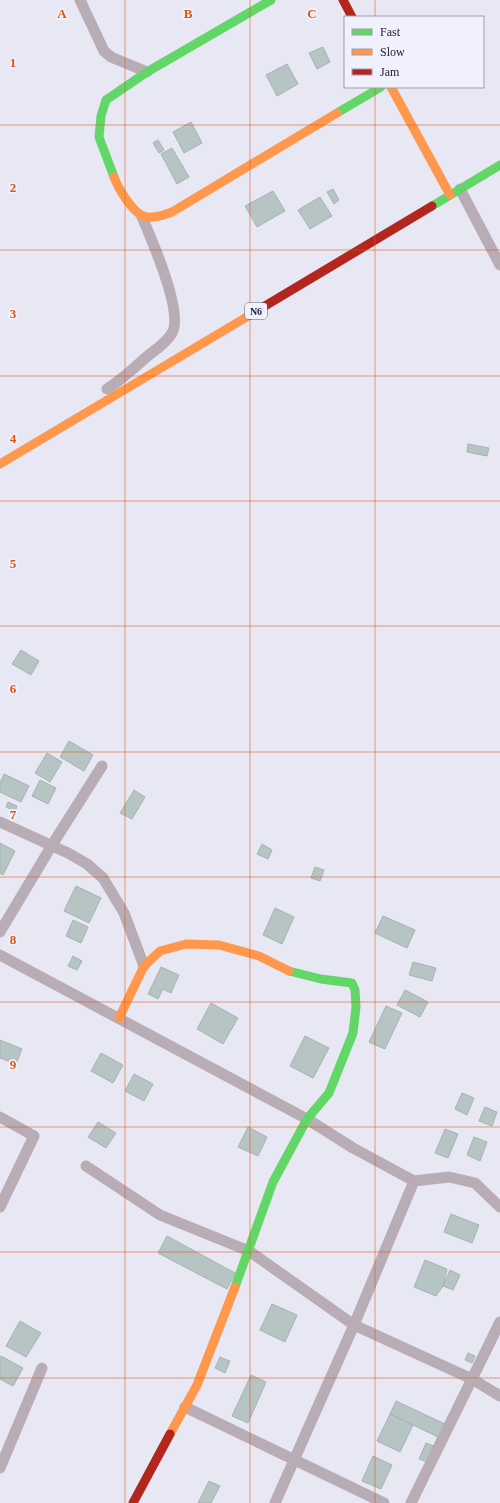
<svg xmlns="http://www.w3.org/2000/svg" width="500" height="1503" font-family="Georgia,serif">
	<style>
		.building { fill: #b6c4c4; stroke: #a5b3b3 }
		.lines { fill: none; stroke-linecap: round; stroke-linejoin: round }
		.street { stroke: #b8acb5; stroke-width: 11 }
		.fast { stroke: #63d668; stroke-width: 9 }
		.slow { stroke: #ff974d; stroke-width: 9 }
		.jam { stroke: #b3261e; stroke-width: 9 }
		.grid { fill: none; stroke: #de560e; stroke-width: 1; stroke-opacity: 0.55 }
		.labels { text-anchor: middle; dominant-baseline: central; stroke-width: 3.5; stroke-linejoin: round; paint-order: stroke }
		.shield { fill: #f1f0fd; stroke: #605e72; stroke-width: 1 }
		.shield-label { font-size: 10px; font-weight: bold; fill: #222036 }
		.grid-label { font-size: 13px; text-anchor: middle; font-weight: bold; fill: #de560e; stroke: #f1f0fd; stroke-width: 3.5; stroke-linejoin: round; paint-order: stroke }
	</style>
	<rect width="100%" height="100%" fill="#e8e8f4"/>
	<g class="building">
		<polygon points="323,47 330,62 317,69 309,53"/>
		<polygon points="287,64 298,84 277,96 266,75"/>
		<polygon points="191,122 202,143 184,153 173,132"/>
		<polygon points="158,140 164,150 159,153 153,143"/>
		<polygon points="172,148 189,177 177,184 161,154"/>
		<polygon points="333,189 339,200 334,204 327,192"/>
		<polygon points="273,191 285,211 257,227 245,206"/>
		<polygon points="320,197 332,216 310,229 298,210"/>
		<polygon points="468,444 489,448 487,456 467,452"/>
		<polygon points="21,650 39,661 31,675 12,664"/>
		<polygon points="69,741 93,755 84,771 60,757"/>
		<polygon points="47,753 62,762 50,782 35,773"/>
		<polygon points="4,774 29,786 21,802 0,792 0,783"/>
		<polygon points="40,780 56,788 48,804 32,796"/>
		<polygon points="134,790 145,797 132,819 120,813"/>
		<polygon points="8,802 17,806 15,812 6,807"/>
		<polygon points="0,843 15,851 3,875 0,873"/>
		<polygon points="262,844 272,850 268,859 257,854"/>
		<polygon points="315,867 324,870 320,881 311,878"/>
		<polygon points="76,886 101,898 89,923 64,911"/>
		<polygon points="275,908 294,917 282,944 263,935"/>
		<polygon points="383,916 415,930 407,948 375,933"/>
		<polygon points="73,920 88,927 81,943 66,936"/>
		<polygon points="73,956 82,961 77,970 68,966"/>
		<polygon points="413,962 436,968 432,981 409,975"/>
		<polygon points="161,967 179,975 171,993 163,989 158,999 148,994"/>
		<polygon points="405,990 428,1002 420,1017 397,1005"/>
		<polygon points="211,1003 238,1018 223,1044 197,1029"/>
		<polygon points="386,1006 402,1013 385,1049 369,1042"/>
		<polygon points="305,1036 329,1048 313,1078 290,1066"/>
		<polygon points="0,1040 22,1049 16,1064 0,1058"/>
		<polygon points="101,1053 123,1065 113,1083 91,1071"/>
		<polygon points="134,1074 153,1084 144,1101 125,1091"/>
		<polygon points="462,1093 474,1098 467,1115 455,1109"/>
		<polygon points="485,1107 497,1112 492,1126 479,1121"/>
		<polygon points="98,1122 116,1133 106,1148 88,1137"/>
		<polygon points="248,1127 267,1137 258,1156 238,1147"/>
		<polygon points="445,1129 458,1134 448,1158 435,1153"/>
		<polygon points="474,1137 487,1142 480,1161 467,1155"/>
		<polygon points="451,1214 479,1225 472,1243 444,1232"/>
		<polygon points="167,1236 235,1273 227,1289 158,1253"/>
		<polygon points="425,1260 447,1269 443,1286 436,1296 414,1287"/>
		<polygon points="450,1270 460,1275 453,1290 443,1286"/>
		<polygon points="272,1304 297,1315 285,1342 260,1330"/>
		<polygon points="20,1321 41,1333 26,1357 6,1346"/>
		<polygon points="468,1353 475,1356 472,1363 465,1360"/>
		<polygon points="1,1356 23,1368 13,1386 0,1379 0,1359"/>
		<polygon points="220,1357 230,1361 225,1373 215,1368"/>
		<polygon points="251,1375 266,1382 248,1423 232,1416"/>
		<polygon points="396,1401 445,1424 438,1437 390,1414"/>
		<polygon points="390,1414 413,1425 400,1452 377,1441"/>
		<polygon points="426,1443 434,1446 428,1462 419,1459"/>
		<polygon points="373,1456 392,1465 381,1489 362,1481"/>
		<polygon points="209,1481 220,1486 211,1503 198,1503"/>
	</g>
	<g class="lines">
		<g class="street">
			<polyline points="80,0 104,51 111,57 147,72"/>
			<polyline points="460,189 500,265"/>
			<path d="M107,389C123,379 136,366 150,354C158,348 167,342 172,333C184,313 151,238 142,217"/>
			<polyline points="0,822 68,853 87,864 103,878 124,913 144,966"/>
			<polyline points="0,932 52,845 102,766"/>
			<polyline points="0,955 307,1119 353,1148 414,1181 449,1177 475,1183 500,1207"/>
			<polyline points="0,1117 34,1136 0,1207"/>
			<polyline points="86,1166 160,1215 249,1251 354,1325 472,1379 500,1396"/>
			<polyline points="185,1407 384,1503"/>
			<polyline points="0,1468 42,1368"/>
			<polyline points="275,1503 354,1325 414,1181"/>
			<polyline points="411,1503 500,1322"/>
		</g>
		<g class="fast">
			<polyline points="337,113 381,87"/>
			<polyline points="114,177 99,137 101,116 106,100 147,72 271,0"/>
			<polyline points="432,206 500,165"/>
			<polyline points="235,1287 273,1182 307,1119 329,1093 353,1033 356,1007 355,990 352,983 321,979 289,971"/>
		</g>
		<g class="slow">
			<polyline points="391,87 450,195"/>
			<path d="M114,177C118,188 134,216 147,217C156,218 164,215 172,212L337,113"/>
			<polyline points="0,464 250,315"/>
			<polyline points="119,1018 144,966 160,951 186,944 219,945 259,956 289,971"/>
			<polyline points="170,1434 197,1385 235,1287"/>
		</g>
		<g class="jam">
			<polyline points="343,0 352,17"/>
			<polyline points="250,315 432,206"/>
			<polyline points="133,1503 170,1434"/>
		</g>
	</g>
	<path class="grid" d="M125,0V1503M250,0V1503M375,0V17M375,87V1503M0,125H500M0,250H500M0,376H500M0,501H500M0,626H500M0,752H500M0,877H500M0,1002H500M0,1127H500M0,1252H500M0,1378H500"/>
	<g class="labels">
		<rect class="shield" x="245" y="303" width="22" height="16" rx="3"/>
		<g class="shield-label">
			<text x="256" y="311">N6</text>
		</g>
	</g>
	<g class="grid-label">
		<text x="62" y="18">A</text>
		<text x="188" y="18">B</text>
		<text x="312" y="18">C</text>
		<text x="13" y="67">1</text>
		<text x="13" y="192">2</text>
		<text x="13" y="318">3</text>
		<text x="13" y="443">4</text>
		<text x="13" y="568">5</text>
		<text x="13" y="693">6</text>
		<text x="13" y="819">7</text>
		<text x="13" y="944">8</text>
		<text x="13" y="1069">9</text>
	</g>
	<rect x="344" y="16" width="140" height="72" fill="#f1f0fd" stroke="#9e9dad"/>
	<rect x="352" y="29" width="20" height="6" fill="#63d668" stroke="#9e9dad"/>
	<text x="380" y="36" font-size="12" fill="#222036">Fast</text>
	<rect x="352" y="49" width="20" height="6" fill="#ff974d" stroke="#9e9dad"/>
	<text x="380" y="56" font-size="12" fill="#222036">Slow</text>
	<rect x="352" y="69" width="20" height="6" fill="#b3261e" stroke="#9e9dad"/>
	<text x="380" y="76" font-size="12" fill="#222036">Jam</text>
</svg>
